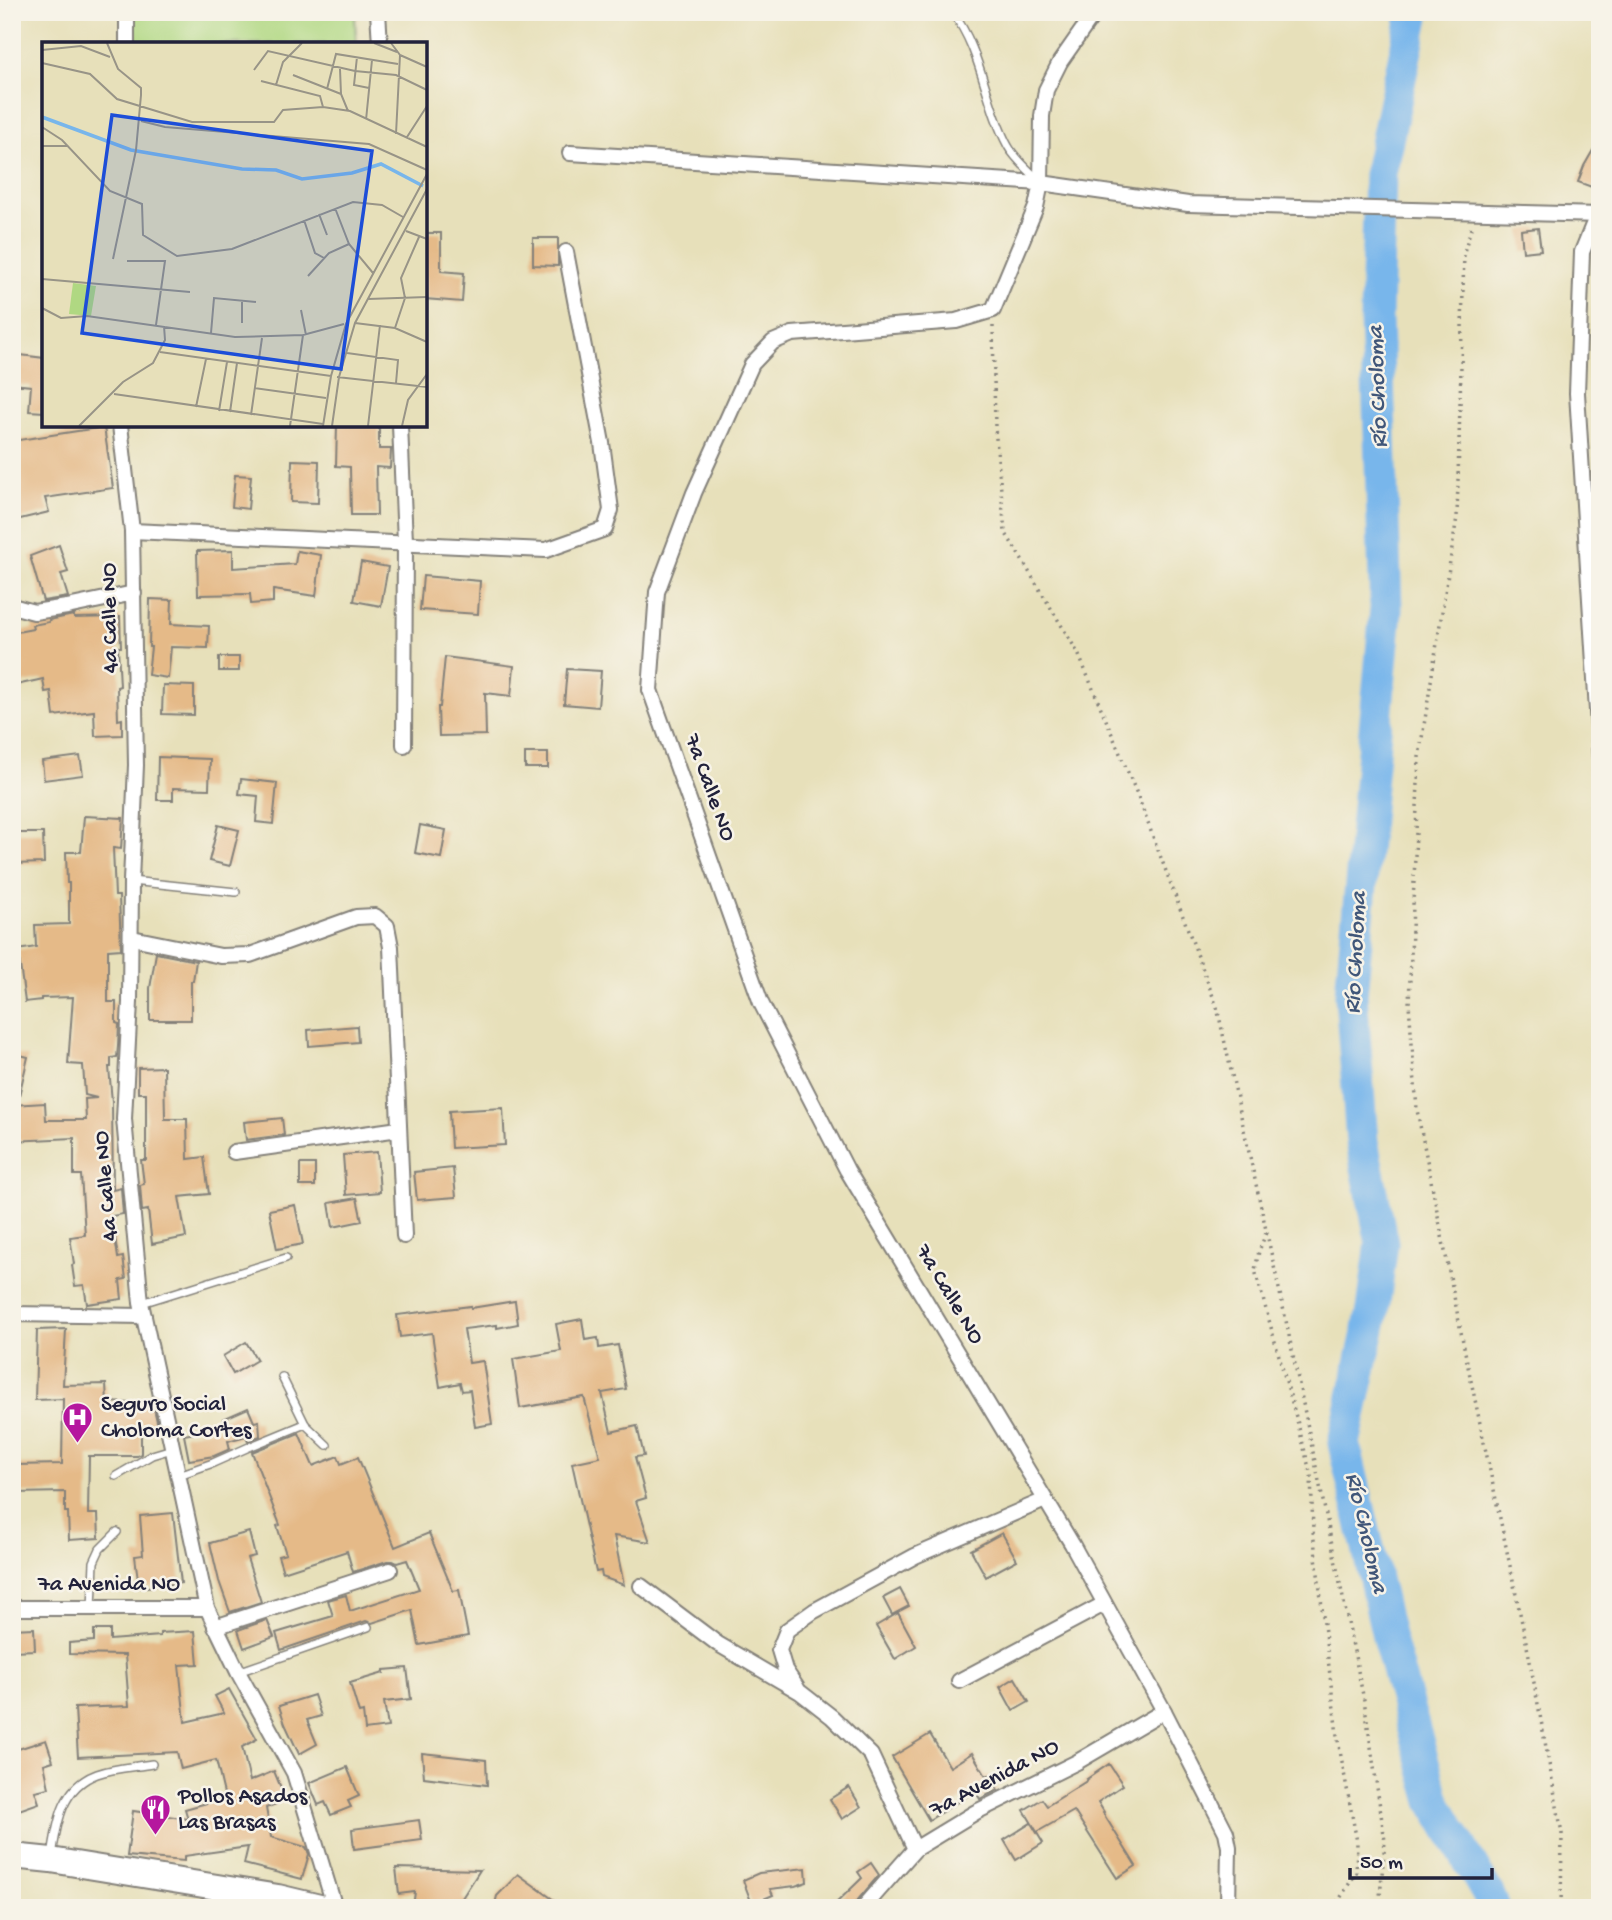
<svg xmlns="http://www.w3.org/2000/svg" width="1612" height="1920" font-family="'Gochi Hand',sans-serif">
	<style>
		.green { fill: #b0d882; stroke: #697d5e; stroke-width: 2 }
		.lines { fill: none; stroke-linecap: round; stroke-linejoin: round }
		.river { stroke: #78b6eb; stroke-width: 33 }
		.building { fill: #e5ba88 }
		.service-casing { stroke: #84817a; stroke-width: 10 }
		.minor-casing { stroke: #84817a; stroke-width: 18 }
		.trunk-casing { stroke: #84817a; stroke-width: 28 }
		.path { stroke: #84817a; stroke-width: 3.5; stroke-dasharray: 2 5; stroke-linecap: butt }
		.service { stroke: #fff; stroke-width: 7 }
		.minor { stroke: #fff; stroke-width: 14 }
		.trunk { stroke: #fff; stroke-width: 24 }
		.labels { text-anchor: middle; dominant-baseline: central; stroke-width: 5; stroke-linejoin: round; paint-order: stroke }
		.street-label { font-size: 23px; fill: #22223b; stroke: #f7f3e8 }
		.poi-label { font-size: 23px; fill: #22223b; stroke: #f7f3e8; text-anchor: start }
		.water-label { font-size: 24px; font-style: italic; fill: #405679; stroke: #f7f3e8 }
		.inset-river { fill: none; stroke: #78b6eb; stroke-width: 3.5 }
		.inset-road { fill: none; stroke: #989487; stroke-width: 2 }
		.view { fill: #1d4ed8; fill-opacity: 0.15; stroke: #1d4ed8; stroke-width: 3.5 }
		.inset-edge { fill: none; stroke: #22223b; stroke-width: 3.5 }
	</style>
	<rect width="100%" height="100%" fill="#f7f3e8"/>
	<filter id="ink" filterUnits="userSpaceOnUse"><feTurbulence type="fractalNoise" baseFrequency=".0143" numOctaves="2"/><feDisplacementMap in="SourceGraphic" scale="14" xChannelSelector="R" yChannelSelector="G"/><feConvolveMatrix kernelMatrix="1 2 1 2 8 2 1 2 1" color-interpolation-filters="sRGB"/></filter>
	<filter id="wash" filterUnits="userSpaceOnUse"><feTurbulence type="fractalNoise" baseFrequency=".00686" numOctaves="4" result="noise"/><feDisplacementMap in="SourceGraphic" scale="28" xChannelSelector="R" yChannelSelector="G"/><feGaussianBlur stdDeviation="1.57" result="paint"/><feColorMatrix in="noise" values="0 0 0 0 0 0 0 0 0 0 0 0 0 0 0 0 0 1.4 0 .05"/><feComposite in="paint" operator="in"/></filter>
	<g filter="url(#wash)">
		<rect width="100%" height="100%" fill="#e7e0ba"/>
		<polygon class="green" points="129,12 355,12 356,44 130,44"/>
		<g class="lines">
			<polyline class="river" points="1414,12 1380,173 1376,318 1386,609 1351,995 1362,1142 1382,1243 1373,1310 1344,1443 1389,1640 1434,1801 1488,1894 1494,1908"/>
		</g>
		<g id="blocks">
			<g class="building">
				<polygon points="1600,138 1600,190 1578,182 1584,166"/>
				<polygon points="1538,228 1541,250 1523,252 1521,230"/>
				<polygon points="425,233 441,233 441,271 464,273 462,302 425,299"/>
				<polygon points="533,238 558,238 558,266 533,265"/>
				<polygon points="12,354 44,358 44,412 29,411 31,386 12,384"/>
				<polygon points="337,425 379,425 379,449 391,449 390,468 376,467 377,515 351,515 350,467 336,466"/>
				<polygon points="104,427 113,488 45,498 49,512 12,521 12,441"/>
				<polygon points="292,460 319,461 318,503 291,502"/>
				<polygon points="235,475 251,476 248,509 232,507"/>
				<polygon points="59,545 68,572 61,574 68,597 43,601 30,556"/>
				<polygon points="233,550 233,568 295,564 297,551 321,555 316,596 273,590 273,602 251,604 250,594 198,595 197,551"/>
				<polygon points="361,562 388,567 381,606 354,601"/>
				<polygon points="423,576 480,581 478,614 420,610"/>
				<polygon points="150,599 172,600 171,624 209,626 208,648 171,647 168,678 148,675 151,647 149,647"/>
				<polygon points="74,615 74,618 120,617 121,647 118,647 120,686 117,687 118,720 122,719 122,735 95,736 94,711 54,716 51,691 45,692 43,679 12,686 12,633 33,629 32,625 49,622 49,620"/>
				<rect x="219" y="657" width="20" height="14"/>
				<polygon points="445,657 514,666 511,696 485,693 486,735 439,736 438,707 440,707"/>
				<polygon points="567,669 601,671 598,707 564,704"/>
				<polygon points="163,685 194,686 194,715 162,714"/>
				<rect x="525" y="753" width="23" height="15"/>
				<polygon points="80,756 83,775 44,780 42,761"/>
				<polygon points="158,757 210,759 209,789 173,788 173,800 157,800"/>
				<polygon points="241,779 277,783 273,824 256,822 258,796 239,794"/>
				<polygon points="84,816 123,818 121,849 113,848 115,896 119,896 121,949 108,950 108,1002 116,1002 116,1023 119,1024 118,1046 117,1057 111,1058 111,1067 109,1067 112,1102 113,1190 121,1188 123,1214 112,1216 118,1258 123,1257 126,1279 120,1280 122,1299 87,1304 84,1285 75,1286 72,1265 74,1264 70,1237 85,1235 81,1175 74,1175 74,1138 12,1141 12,1105 45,1103 46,1120 86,1120 85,1099 97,1098 85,1095 83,1065 68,1064 73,997 41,998 41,1000 25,1002 18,950 36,947 35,925 69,924 69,883 67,883 66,852 81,852"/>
				<polygon points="218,825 239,830 230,866 209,861"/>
				<polygon points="420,825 446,830 441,858 415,853"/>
				<polygon points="12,833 43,833 44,863 12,864"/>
				<polygon points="156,953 196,961 193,981 191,981 191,1020 150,1020 150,988"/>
				<polygon points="357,1026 358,1042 309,1046 308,1030"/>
				<polygon points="12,1053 28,1057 18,1100 12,1099"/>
				<polygon points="164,1067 165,1119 187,1119 188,1159 204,1157 209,1194 179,1197 186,1237 152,1244 148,1210 142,1211 140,1185 144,1184 141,1160 146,1160 146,1093 138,1093 138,1068"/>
				<polygon points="503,1108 505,1145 451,1148 449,1111"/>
				<polygon points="282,1118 284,1135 246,1140 244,1122"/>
				<polygon points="377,1152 380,1192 346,1195 343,1155"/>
				<rect x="300" y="1164" width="15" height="22"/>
				<polygon points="453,1168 456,1197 417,1200 414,1172"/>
				<polygon points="357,1198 362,1221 333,1227 329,1203"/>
				<polygon points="295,1205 303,1244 277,1249 269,1210"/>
				<polygon points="515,1301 518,1324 497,1328 497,1325 464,1329 469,1363 483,1361 492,1424 475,1427 470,1390 462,1391 460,1383 440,1387 432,1333 400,1337 397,1315 471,1306 471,1308"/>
				<polygon points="582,1319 585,1340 598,1338 599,1348 618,1345 626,1389 602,1393 611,1432 637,1426 644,1456 635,1457 646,1498 636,1501 650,1542 614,1536 624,1585 602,1577 601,1571 596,1572 572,1463 600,1457 584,1397 520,1408 513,1359 561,1351 556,1324"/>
				<polygon points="66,1329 63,1385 106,1384 107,1402 153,1404 158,1426 158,1429 141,1429 141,1454 137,1456 89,1456 88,1514 98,1514 99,1538 69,1540 68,1512 65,1512 65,1492 15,1493 15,1465 62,1464 63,1399 35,1400 37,1330"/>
				<polygon points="246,1342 257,1360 233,1374 223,1356"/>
				<polygon points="248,1408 254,1422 259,1421 260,1436 248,1441 246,1436 228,1441 230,1449 214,1456 189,1460 184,1435 227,1427 223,1419"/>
				<polygon points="299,1433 313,1466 338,1456 341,1464 358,1457 395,1547 429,1533 453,1591 459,1590 468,1636 419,1645 412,1610 372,1623 366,1621 281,1650 276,1633 333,1616 328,1600 346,1595 350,1611 419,1589 407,1560 397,1563 393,1561 387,1561 353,1572 347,1551 283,1572 278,1556 286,1554 277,1526 280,1525 252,1452"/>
				<polygon points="173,1513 181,1583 139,1588 135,1556 143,1555 140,1516"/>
				<polygon points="249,1532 255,1556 247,1558 261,1602 230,1612 219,1581 210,1543"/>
				<polygon points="1002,1533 1017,1560 986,1577 971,1550"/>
				<polygon points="900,1589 909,1606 892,1615 883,1598"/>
				<polygon points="898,1613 916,1646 895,1659 876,1626"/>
				<polygon points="267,1620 274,1637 244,1648 238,1630"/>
				<polygon points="34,1628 35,1650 12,1651 12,1629"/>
				<polygon points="94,1630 110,1630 110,1640 160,1636 160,1633 195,1631 198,1664 179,1665 185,1722 224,1713 215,1696 229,1689 257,1739 242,1747 250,1781 274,1771 286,1800 266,1808 271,1837 306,1847 309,1854 302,1879 244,1864 248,1847 184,1856 184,1861 127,1856 133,1811 188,1819 185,1809 225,1798 216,1760 181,1769 177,1752 78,1757 75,1708 129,1706 125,1655 69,1654 69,1643 94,1641"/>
				<polygon points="407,1668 411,1699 384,1702 388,1727 365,1730 363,1712 359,1713 350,1683 384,1673 384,1670"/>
				<polygon points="1015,1678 1029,1702 1013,1711 1000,1687"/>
				<polygon points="314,1695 321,1716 307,1720 317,1744 299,1754 285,1724 279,1706"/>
				<polygon points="930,1734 950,1767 972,1753 986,1776 989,1775 998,1790 980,1799 975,1791 929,1820 892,1757"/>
				<polygon points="46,1740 53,1761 44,1764 49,1788 35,1791 39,1803 19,1810 12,1788 12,1751"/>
				<polygon points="422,1753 486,1760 487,1785 424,1777"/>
				<polygon points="1109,1764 1123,1785 1098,1802 1104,1812 1103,1813 1136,1866 1117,1878 1074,1811 1037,1832 1024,1810 1042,1799 1047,1806 1088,1780 1087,1779"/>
				<polygon points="347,1767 359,1796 348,1801 351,1807 331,1815 325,1802 318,1805 309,1783"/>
				<polygon points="849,1787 861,1807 842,1819 830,1799"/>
				<polygon points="419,1820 422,1840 354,1849 352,1829"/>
				<polygon points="1031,1823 1043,1843 1016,1860 1004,1840"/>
				<polygon points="871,1863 879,1875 856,1902 854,1908 831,1908 862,1878 858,1872"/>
				<polygon points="396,1868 480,1870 462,1898 474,1908 413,1907 415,1892 399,1894"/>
				<polygon points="806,1868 807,1882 795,1886 770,1889 773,1895 752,1904 743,1880 759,1873"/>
				<polygon points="518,1874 565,1908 494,1908 497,1896"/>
			</g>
		</g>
	</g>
	<g filter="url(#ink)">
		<use href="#blocks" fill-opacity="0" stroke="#84817a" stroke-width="2"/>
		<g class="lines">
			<defs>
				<g id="service">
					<path d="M952,12C982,50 985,104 1008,146C1015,159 1030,171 1040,182"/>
					<polyline points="131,881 236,892"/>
					<polyline points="142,1303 286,1258"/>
					<polyline points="282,1377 305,1424"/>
					<polyline points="179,1475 213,1463 249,1447 305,1424 327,1445"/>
					<polyline points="116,1476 152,1455 172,1449"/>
					<polyline points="92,1608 94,1562 100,1549 117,1532"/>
					<polyline points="238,1672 368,1627"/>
					<path d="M52,1856C57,1824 61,1787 97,1774C114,1768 134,1767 152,1764"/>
				</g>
				<g id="minor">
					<polyline points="127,12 127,44"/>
					<polyline points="378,12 380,44"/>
					<polyline points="1095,12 1060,62 1046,90 1042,116 1041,183 1036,207 993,310 956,321 792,334 773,342 752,364 694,493 657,592 650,690 761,1003 847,1170 1072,1544 1164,1711 1226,1832 1229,1847 1228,1908"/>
					<polyline points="570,153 1041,183 1188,204 1600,215"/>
					<polyline points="1597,215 1582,252 1577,393 1600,759"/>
					<polyline points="120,425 132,531 136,765 131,881 130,1002 124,1119 141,1303 207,1608 238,1672 294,1773 335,1908"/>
					<polyline points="400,425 405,542 404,745"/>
					<polyline points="132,531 546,550 605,529 611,510 602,443 566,252"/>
					<polyline points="12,606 34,612 67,607 134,593"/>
					<polyline points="132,938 221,956 250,955 356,917 375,916 387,926 391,947 404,1236"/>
					<polyline points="234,1152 399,1129"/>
					<polyline points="12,1314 144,1316"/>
					<polyline points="641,1586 718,1644 800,1692 832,1717 871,1755 915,1849"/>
					<polyline points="12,1608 207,1608"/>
					<polyline points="215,1627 390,1570"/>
					<polyline points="959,1681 1104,1604"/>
					<polyline points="797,1688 785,1670 779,1650 787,1630 814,1611 915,1556 1045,1500"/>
					<polyline points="863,1908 915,1849 976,1812 1077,1762 1164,1711"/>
				</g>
				<polyline id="trunk" points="12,1856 51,1860 278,1897 324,1908"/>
			</defs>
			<use href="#service" class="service-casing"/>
			<use href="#minor" class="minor-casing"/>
			<use href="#trunk" class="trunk-casing"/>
			<g class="path">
				<polyline points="1471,228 1464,252 1457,517 1419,757 1409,1004 1417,1110 1466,1357 1529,1656 1562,1833 1561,1908"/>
				<polyline points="993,326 995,428 1005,532 1078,653 1137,794 1217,1007 1285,1316 1364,1700 1385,1841 1379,1908"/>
				<polyline points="1266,1233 1259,1251 1255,1270 1298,1424 1311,1476 1313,1531 1337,1735 1357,1842 1356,1873 1339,1900 1329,1908"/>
			</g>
			<use href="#service" class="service"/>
			<use href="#minor" class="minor"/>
			<use href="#trunk" class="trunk"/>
		</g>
	</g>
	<defs>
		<symbol id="hospital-pin" viewBox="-11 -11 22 30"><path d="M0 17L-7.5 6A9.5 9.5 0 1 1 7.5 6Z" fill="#b5179e" stroke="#f7f3e8"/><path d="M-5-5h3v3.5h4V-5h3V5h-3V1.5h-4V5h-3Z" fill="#fff"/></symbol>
		<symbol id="restaurant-pin" viewBox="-11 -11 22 30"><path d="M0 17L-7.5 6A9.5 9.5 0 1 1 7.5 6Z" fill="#b5179e" stroke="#f7f3e8"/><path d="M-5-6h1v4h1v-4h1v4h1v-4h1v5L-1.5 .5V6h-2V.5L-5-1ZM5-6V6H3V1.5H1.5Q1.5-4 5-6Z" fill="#fff"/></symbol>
	</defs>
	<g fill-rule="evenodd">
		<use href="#hospital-pin" x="60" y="1400" width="35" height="47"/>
		<use href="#restaurant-pin" x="138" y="1792" width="35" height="47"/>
	</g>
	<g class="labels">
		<g class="street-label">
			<text transform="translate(111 618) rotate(-91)">4a Calle NO</text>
			<text transform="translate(709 788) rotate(70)">7a Calle NO</text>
			<text transform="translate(107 1186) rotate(-95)">4a Calle NO</text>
			<text transform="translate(949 1295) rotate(59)">7a Calle NO</text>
			<text x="109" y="1585">7a Avenida NO</text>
			<text transform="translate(995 1779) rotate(-28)">7a Avenida NO</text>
		</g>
		<g class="poi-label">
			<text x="101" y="1405">Seguro Social<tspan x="101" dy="26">Choloma Cortes</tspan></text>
			<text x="178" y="1797">Pollos Asados<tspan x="178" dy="26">Las Brasas</tspan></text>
		</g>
		<g class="water-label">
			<text transform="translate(1379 387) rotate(-92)">Río Choloma</text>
			<text transform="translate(1357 953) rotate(-87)">Río Choloma</text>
			<text transform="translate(1365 1533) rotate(77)">Río Choloma</text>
		</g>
	</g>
	<g transform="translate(42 42)">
		<rect width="385" height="385" fill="#e7e0ba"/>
		<path d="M31,241L54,244L49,274L27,272Z" fill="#b0d882"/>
		<path class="inset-river" d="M0,75L89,108L200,127L234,128L260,137L310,131L339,122L381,144"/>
		<path class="inset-road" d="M65,1L76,27L99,46V53L94,108L71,217M332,1L355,10M349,1L358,13L354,92M0,8L39,4L68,15M358,13L385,25M315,15L312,43L327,46M0,21L48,32L75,57L150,80H232L241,68L281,65L308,69L385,105M298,27L299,52L306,69M212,28L226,9L313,29L354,33L385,48M251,33L299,52M219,39L278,54L281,65M234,43L241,20L260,1M285,47L294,12L356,22M324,78L330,18M99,79L123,85L327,102L385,128M0,85L20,98L68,149L100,162L101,193L135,214L190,207L311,160L340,163L361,175M365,95L385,64M0,104H25M293,166L307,202L331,231M277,172L285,193M262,178L273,211L282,216M364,189L385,197M85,219H123L114,283M266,234L287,211L307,202M0,237L148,250M326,257L385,255M200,258V281M0,266L19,276L45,274L193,295L261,293L302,282M259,268L264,293M313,281L353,286L385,300M353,286L363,256L359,236L377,195M169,291L172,256L214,260M118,310L289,334M305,311L356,318L354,341M295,335L385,345M212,346L284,356M72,352L281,382M154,365L164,317M177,369L185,320M188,370L195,321M209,373L220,296M37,384L81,340L111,321L123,298L122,284M248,384L261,293M281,384L289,334L304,282L385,132M290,384L297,335L313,281L385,147M326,384L338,283M360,384L366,358L385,332"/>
		<path class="view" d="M70,73L330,109L299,327L40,291Z"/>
		<rect width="385" height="385" class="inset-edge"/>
	</g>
	<rect width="1612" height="1920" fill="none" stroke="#f7f3e8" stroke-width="42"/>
	<path d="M1350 1868v10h142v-10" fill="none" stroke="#22223b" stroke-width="3.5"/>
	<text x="1360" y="1868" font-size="21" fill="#22223b" stroke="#f7f3e8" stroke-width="5" paint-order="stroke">50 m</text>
</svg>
